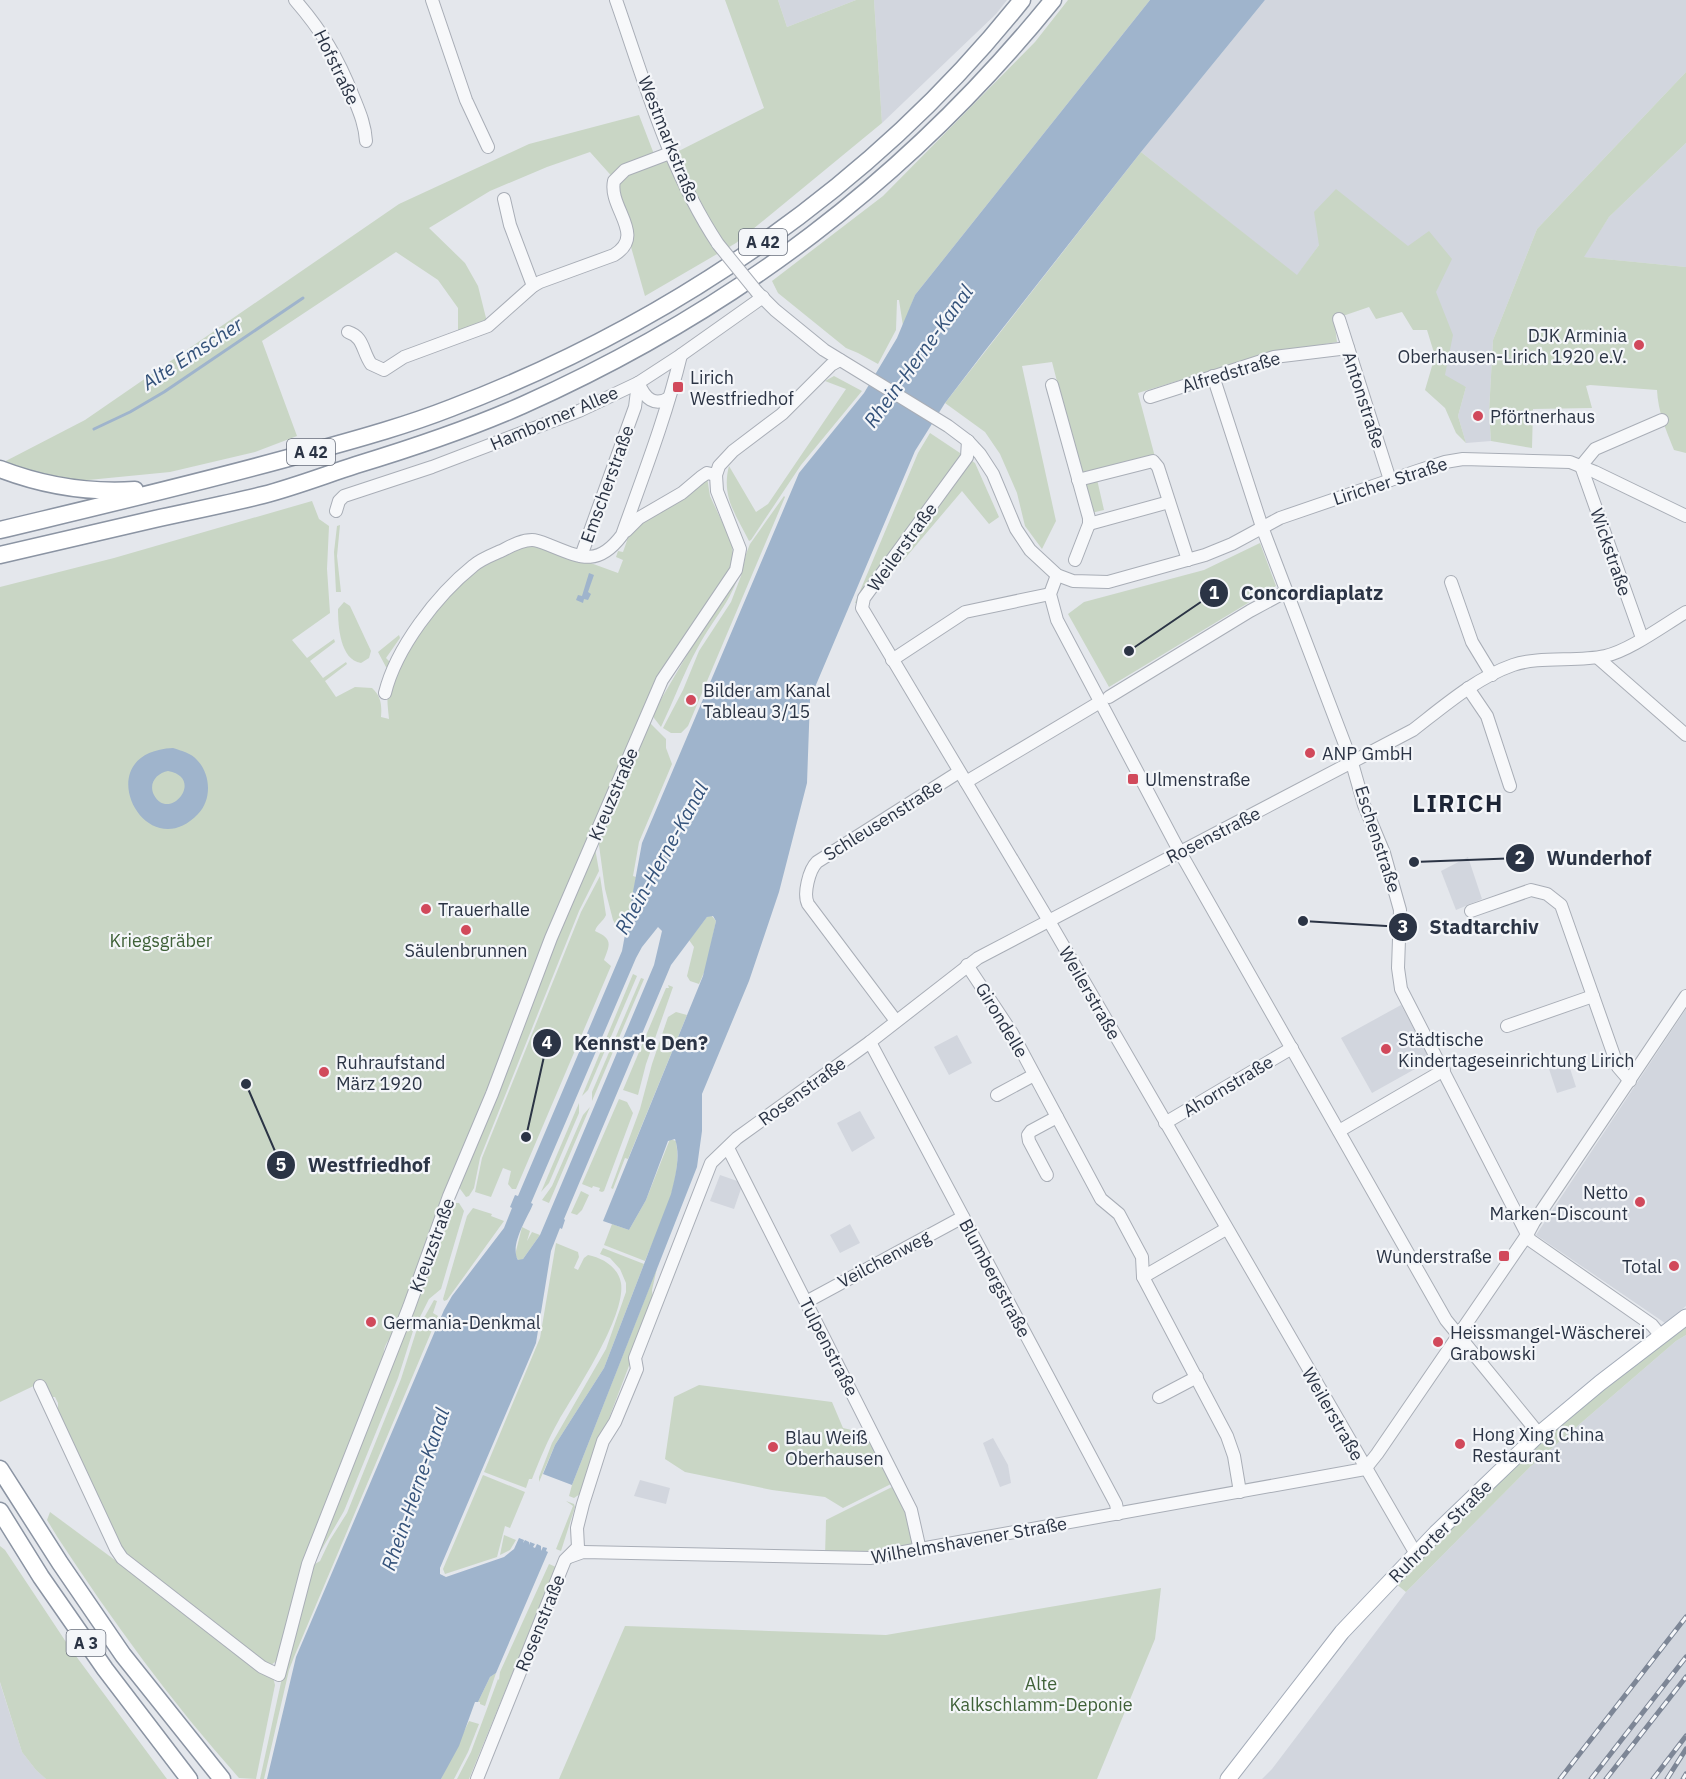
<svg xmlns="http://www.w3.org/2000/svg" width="1686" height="1779" font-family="'IBM Plex Sans',sans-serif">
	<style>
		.built { fill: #d2d6de }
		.green { fill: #c9d6c5 }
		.water { fill: #9fb4cc; fill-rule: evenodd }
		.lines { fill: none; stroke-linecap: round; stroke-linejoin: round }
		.stream { stroke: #9fb4cc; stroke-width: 3 }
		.minor-casing { stroke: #a9aeb7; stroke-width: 14 }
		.major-casing { stroke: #a3abb8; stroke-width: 17 }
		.highway-casing { stroke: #8b94a3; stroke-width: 19 }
		.minor { stroke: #f7f8fa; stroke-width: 12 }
		.major { stroke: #fff; stroke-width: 15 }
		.highway { stroke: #fff; stroke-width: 16 }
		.rail-casing { stroke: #7d8696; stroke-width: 5 }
		.rail { stroke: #f4f6f9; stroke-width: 3; stroke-dasharray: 9; stroke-linecap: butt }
		.minor-bridge-casing { stroke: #a9aeb7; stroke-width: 14; stroke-linecap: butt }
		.minor-bridge { stroke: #f7f8fa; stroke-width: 12 }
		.poi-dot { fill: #d1495b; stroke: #f4f6f9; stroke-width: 2 }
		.labels { text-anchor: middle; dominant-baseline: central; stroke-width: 4.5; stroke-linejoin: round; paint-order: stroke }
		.shield { fill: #f4f6f9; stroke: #676e7b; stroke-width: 1.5 }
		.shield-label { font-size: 16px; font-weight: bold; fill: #2b3445 }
		.street-label { font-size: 18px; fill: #2b3445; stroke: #f4f6f9 }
		.poi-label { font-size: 18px; fill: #2b3445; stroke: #f4f6f9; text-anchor: start }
		.park-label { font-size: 18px; fill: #3f6138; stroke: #f4f6f9 }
		.water-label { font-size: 20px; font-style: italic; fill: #34527a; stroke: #f4f6f9 }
		.district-label { font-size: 24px; font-weight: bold; letter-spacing: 1.5px; fill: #1d2536; stroke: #f4f6f9 }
		.leader { fill: none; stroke: #2b3445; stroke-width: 2 }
		.callout-dot { fill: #2b3445; stroke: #f4f6f9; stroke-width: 2 }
		.mark-label { font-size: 18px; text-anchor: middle; font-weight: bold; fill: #fff }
		.callout-label { font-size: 20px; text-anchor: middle; font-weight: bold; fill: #2b3445; stroke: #f4f6f9; stroke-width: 4.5; stroke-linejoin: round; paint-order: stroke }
	</style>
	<rect width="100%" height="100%" fill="#e4e7ec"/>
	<g class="built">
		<polygon points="778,0 856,0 787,27"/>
		<polygon points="874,0 1007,0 996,14 882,123"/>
		<polygon points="1265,0 1686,0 1686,72 1537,229 1493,340 1489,412 1491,441 1466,443 1458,416 1466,387 1434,378 1437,327 1319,245 1297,276 1141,152"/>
		<polygon points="1686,143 1686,267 1583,257 1609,217"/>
		<polygon points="1468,857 1482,899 1456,910 1441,871"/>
		<polygon points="1401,1005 1431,1060 1372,1093 1341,1038"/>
		<polygon points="1686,1009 1686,1306 1665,1323 1536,1235"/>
		<polygon points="957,1035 972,1063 949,1075 934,1047"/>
		<polygon points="1567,1059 1576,1087 1557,1093 1548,1066"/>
		<polygon points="860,1111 875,1138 852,1152 837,1123"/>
		<polygon points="720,1175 743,1183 734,1209 710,1201"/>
		<polygon points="850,1224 860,1243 840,1253 830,1235"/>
		<polygon points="1686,1335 1686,1779 1262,1779 1272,1769 1406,1592 1530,1467 1676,1341"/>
		<polygon points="993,1438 1008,1465 1011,1483 1000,1487 983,1443"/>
		<polygon points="640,1480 670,1488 666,1504 634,1496"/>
		<polygon points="0,1683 22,1752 36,1770 46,1779 0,1779"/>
	</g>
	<g class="green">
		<polygon points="725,0 778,0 787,27 856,0 874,0 882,123 736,243 645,296 631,247 616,181 590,152 547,167 490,191 429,228 465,263 478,286 487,322 458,334 458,308 438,280 396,252 262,341 297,436 255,452 170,472 78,481 0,464 85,420 399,204 529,144 639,115 657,162 764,108"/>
		<polygon points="1068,0 1150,0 915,295 903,326 899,300 897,300 896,330 878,364 858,353 846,348 778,293 772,281 883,196 1035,42"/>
		<path d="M1686,72V143L1609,217L1584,257L1686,267V453L1674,450C1666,430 1658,412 1657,390L1590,385L1586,386L1592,408L1533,409L1532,448L1491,441L1489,412L1493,340L1537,229Z"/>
		<polygon points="1141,152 1297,275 1319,245 1314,212 1336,189 1408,246 1429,231 1452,259 1436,292 1453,335 1445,375 1466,387 1458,416 1466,443 1456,433 1445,408 1425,390 1435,356 1427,330 1413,330 1402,312 1376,319 1369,307 1334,319 1337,342 1262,355 1138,393 1155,457 1096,475 1104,510 1091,513 1052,362 1022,366 1056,521 1042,549 1025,526 1017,493 1000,454 985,432 945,403"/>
		<path d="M834,376L862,391L801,465L751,540L749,541C736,515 721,496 729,466L756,512L768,504L846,389L825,381Z"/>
		<polygon points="930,433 975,463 999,517 989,524 962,491 868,602 855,603 918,453"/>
		<path d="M707,477L710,496L732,543L733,557L731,567L697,620L676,649L648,700L397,1333C386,1339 381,1351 385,1363L278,1660L271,1665L263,1662L135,1564L118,1547L58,1416V1403L55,1397H52L42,1382L0,1402V587L114,558L312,501L319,519L329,526L327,569L330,613L292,640L307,658L334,639L335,642L310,661L323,678L346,662L347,664L325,681L336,697L355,687L372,688C381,696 382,705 381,717L389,719C388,708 386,698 389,687C395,661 453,579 477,565C494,555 515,550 533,542L618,573L623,560L616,557L618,551L623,552L630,532L638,522Z"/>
		<polygon points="784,496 785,497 688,726 681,733 671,733 663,728 683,690 699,651 731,602 741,576 746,554 750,544"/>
		<polygon points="340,525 337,556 341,592 336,592 334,552 337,526"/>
		<polygon points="1260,543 1276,586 1109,687 1068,614 1084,602 1204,570"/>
		<path d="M742,561C735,599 715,615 698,647C684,672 674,700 661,727L654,718L653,713Z"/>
		<path d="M344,602L350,606L371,651L369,658L361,663C340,660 338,626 338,609Z"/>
		<polygon points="399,635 400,638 386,658 391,663 388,668 386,667 378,652"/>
		<polygon points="650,723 666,739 666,748 672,764 639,842 633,876 636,877 627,933 619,931 613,920 605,889 598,838"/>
		<polygon points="595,848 599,871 579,911 480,1158 474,1188 469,1196 466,1197 458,1186 591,851"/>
		<path d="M600,876L606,915C603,922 597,924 595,931C613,939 610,944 604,960L611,966L516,1189H512L508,1184L511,1171L503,1168L491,1197L475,1192L482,1158L581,912Z"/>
		<polygon points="711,915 716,921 706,968 699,984 690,981 687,976 694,947 689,940 707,917"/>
		<polygon points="633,974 637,976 588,1090 582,1096"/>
		<polygon points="641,978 644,979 592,1101 592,1092"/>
		<polygon points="668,985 673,987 646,1064 638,1095 623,1090 666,988 669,988"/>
		<polygon points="676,1012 687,1015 628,1159 625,1158 613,1189 611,1188 640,1109 652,1064 668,1017"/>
		<polygon points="619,1099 627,1102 633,1113 604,1191 602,1192 599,1191 600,1188 593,1186 592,1188 582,1184"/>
		<polygon points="579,1103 579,1113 549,1183 541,1192"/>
		<polygon points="590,1107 549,1203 542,1200 552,1186 583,1115"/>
		<path d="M670,1139L676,1141C683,1182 660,1224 645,1261L604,1245L612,1224L629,1230L646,1200Z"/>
		<polygon points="581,1191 589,1195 582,1210 577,1215 571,1213"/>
		<polygon points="451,1203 459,1203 464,1211 441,1289 429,1299 413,1331 398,1378 344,1511 315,1561 433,1249 439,1241"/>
		<polygon points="473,1208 492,1214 491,1216 504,1221 447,1300 444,1301 443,1299 467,1216"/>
		<polygon points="522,1227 530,1231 527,1241 532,1232 540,1235 523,1259 519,1261 515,1255"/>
		<path d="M556,1243L578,1252L579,1257L574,1268L578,1270L584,1258L588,1255C603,1258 618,1267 621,1283C626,1316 576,1391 559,1420C548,1439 540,1459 532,1479H529L526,1488L484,1472L540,1338Z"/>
		<polygon points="603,1248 644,1264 604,1368 555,1445 539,1482 539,1477 552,1443 606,1349 626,1292 626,1283 620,1269 610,1258 600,1254"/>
		<polygon points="657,1268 652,1290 653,1303 580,1494 574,1498 569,1496 572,1485"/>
		<polygon points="434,1300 437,1301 433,1313 438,1316 294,1657 289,1670 264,1779 260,1779 285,1664 310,1567 320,1561 330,1540 347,1513 401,1379 416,1332"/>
		<polygon points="1686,1324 1686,1335 1676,1341 1530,1467 1406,1592 1395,1583 1544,1438"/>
		<polygon points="699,1385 832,1402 843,1428 873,1435 897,1481 843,1508 825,1497 772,1490 685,1472 665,1459 674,1397"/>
		<polygon points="483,1475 525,1492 510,1528 505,1526 497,1557 445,1574 443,1569"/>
		<polygon points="894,1486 910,1516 916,1548 825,1556 826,1520"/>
		<polygon points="566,1501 574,1504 575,1507 561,1551 556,1549 573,1506"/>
		<path d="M50,1512L273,1677L275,1685L256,1779L239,1778C172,1703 113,1622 58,1538L47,1520Z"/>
		<polygon points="504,1535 516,1540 510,1550 500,1555"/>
		<polygon points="0,1546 5,1550 70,1648 167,1779 46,1779 36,1770 22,1752 0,1682"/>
		<polygon points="549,1564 556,1567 469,1779 457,1779 471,1752 498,1679 499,1680 500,1672"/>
		<polygon points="1161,1588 1155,1639 1097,1779 559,1779 625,1626 886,1635"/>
		<polygon points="496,1673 485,1706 480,1704 480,1702 478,1702 490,1677"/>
		<polygon points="469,1721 479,1724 468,1752 454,1779 441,1779"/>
	</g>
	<g class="water">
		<path d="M1150,0H1265L1141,152L984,352L945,403L915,451L810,699L807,783L779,892L749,981L702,1094V1131L697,1167L572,1485L543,1474L555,1445L604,1368L671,1194C675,1177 681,1156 675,1139L668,1141L646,1200L629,1230L603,1221L703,976L716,921L713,916L707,917L671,965L564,1219L565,1220L562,1229L560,1228L551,1251L536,1343L440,1568V1574L446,1577L504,1557L514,1549L519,1538L524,1540L523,1543L525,1540L529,1542V1545L530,1542L535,1544L533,1547L535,1548L537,1544L541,1546V1551L543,1547L547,1548L546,1551L548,1552L496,1673L490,1677L478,1702H475L459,1746L441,1779H267L296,1657L444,1310L452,1296L504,1228L512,1208L510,1207L515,1195L518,1196L622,951L642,843L799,473L864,393L897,338L915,295ZM658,927L662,931L654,965L540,1235L523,1259L518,1260C509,1245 528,1217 533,1204L531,1203L636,958L642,947Z"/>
		<polygon points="589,573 594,575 588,592 591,594 588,600 584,599 583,603 576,600 578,595 582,596"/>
		<path d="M173,748C182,751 191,753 197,760C211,774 212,800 198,814C145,870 85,752 173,748ZM168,771C206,778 169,823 154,795C148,783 157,773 168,771Z"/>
	</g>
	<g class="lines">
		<polyline class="stream" points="94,429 130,412 164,392 303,298"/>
		<defs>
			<g id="minor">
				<path d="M295,0C322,31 338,58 353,96C359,111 365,124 366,141"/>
				<polyline points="432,0 466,100 488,147"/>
				<path d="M616,0C645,83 669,170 718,244"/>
				<polyline points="504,199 510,225 533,286"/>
				<polyline points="757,292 775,310 824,350 948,426 968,441 980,454 993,474 1016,529 1030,550 1057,575 1073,581 1108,582 1205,555 1232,544 1280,518 1417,471 1445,462 1463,459 1570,462 1595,472 1686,516"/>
				<polyline points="1339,319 1390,480"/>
				<path d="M348,332C364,337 362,351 371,364L384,370L404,357L488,326L533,286L540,282L614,255C647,235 608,208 614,181L625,170L670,153"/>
				<polyline points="1213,376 1262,527 1352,763 1364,805 1384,853 1400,910 1398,968 1401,989 1530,1240 1652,1325 1661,1336"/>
				<path d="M639,384C645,398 654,407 669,398"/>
				<polyline points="1052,385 1089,518 1089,524 1075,560"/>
				<polyline points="1150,397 1274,357 1348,348"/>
				<polyline points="968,441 967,457 864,598 862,608 1049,921 1416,1554"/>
				<polyline points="1581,466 1642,638"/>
				<polyline points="1581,466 1595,449 1662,420"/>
				<polyline points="1078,480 1153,461 1158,467 1188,560"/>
				<polyline points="336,511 339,501 344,496 432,467 579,411 638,383 681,355 763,297"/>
				<polyline points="1089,524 1169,502"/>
				<polyline points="626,531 639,518 682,493 701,477 707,473 716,475"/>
				<polyline points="581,556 635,407 638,383"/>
				<polyline points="1057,575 1050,594 1057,620 1176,845 1446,1320 1539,1434"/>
				<polyline points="1451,582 1472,642 1492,675"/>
				<polyline points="1598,658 1686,735"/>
				<polyline points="892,660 965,612 1050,594"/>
				<polyline points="1468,688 1487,716 1510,786"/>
				<path d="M385,693C396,648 437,595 473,566C481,559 492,555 501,551C511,546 521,540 532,540C537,540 544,543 549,545C581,558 598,567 622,535C643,476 666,417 681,355"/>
				<polyline points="1109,697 1250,611 1287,591"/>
				<polyline points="966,782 1100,702"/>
				<polyline points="1471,911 1531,890 1547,894 1561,905 1618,1067 1630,1081"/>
				<polyline points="967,965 1012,1033 1101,1199 1119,1214 1142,1257 1143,1277 1227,1436 1234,1456 1240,1492"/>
				<path d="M896,1021L808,904C803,894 809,870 817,862L959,772"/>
				<polyline points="1507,1026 1593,996"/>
				<polyline points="870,1042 1116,1504 1118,1514"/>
				<polyline points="997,1095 1034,1075"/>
				<polyline points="1165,1123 1292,1048"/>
				<polyline points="1339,1131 1444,1070"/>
				<polyline points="728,1148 911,1510 920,1550"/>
				<polyline points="1047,1175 1029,1141 1028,1135 1031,1131 1057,1117"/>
				<polyline points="1143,1277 1226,1229"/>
				<polyline points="806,1302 963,1217"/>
				<polyline points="40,1386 116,1549 122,1558 262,1667 279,1675 308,1564 409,1307 449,1196 492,1094 551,938 662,680 736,570 740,549 717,491 716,475 719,466 733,451 782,414 831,365 840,360"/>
				<polyline points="1159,1397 1197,1377"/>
				<polyline points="569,1557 583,1552 870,1558 1365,1469 1377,1454 1527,1235 1534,1222 1686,996"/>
				<path d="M477,1779L565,1560L578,1547L577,1528L583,1504L603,1441L615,1422L637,1369L635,1358L711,1163L737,1138L870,1042L978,958L1413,730C1444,706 1476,678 1513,665C1539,656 1577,662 1605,656C1629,651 1664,625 1686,612"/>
			</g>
			<polyline id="major" points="1228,1779 1342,1632 1436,1533 1539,1434 1600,1383 1686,1317"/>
			<g id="highway">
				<path d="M0,469C44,486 88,493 135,490"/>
				<path d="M0,530C104,505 207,481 310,452C357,439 405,426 451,408C671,324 875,185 1022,0"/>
				<path d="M0,555C52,543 103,531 155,519C191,511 227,504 263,495C294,487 325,475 356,465C412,448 469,429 523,405C733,311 908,179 1053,0"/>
				<polyline points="0,1469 60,1563 123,1655 222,1779"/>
				<polyline points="0,1511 41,1577 105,1669 189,1779"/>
			</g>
		</defs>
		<use href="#minor" class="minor-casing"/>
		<use href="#major" class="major-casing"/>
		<use href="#highway" class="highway-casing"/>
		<use href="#minor" class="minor"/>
		<use href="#major" class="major"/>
		<use href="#highway" class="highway"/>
		<defs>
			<g id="rail">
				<polyline points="1560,1779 1686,1617"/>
				<polyline points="1591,1779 1686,1657"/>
				<polyline points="1606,1779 1686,1677"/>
				<polyline points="1653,1779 1686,1736"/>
				<polyline points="1667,1779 1686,1749"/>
				<polyline points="1683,1779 1686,1774"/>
			</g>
		</defs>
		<use href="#rail" class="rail-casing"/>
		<use href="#rail" class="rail"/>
		<defs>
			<polyline id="minor-bridge" points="718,244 757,292"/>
		</defs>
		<use href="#minor-bridge" class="minor-bridge-casing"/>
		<use href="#minor-bridge" class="minor-bridge"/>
	</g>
	<g class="poi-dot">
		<circle cx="1639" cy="345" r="6"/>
		<rect x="672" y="381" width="12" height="12" rx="3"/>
		<circle cx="1478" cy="416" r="6"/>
		<circle cx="691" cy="700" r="6"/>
		<circle cx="1310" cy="753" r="6"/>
		<rect x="1127" y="773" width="12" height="12" rx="3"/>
		<circle cx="426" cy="909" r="6"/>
		<circle cx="466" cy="930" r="6"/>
		<circle cx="1386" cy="1049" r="6"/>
		<circle cx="324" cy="1072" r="6"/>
		<circle cx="1640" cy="1202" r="6"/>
		<rect x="1498" y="1250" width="12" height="12" rx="3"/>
		<circle cx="1674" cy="1266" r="6"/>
		<circle cx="371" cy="1322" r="6"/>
		<circle cx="1438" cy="1342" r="6"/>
		<circle cx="1460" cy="1444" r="6"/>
		<circle cx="773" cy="1447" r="6"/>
	</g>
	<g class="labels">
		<g class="shield">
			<rect x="739" y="229" width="48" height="26" rx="4.5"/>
			<rect x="287" y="439" width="48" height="26" rx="4.5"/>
			<rect x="66.5" y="1630" width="39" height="26" rx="4.5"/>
		</g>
		<g class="shield-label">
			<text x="763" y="242">A 42</text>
			<text x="311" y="452">A 42</text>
			<text x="86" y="1643">A 3</text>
		</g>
		<g class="street-label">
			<text transform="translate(337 67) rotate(64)">Hofstraße</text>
			<text transform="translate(669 139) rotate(68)">Westmarkstraße</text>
			<text transform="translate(1231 372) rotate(-17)">Alfredstraße</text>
			<text transform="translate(1364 400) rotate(72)">Antonstraße</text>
			<text transform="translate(554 418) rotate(-23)">Hamborner Allee</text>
			<text transform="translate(1390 481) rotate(-18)">Liricher Straße</text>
			<text transform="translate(607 484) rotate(-70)">Emscherstraße</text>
			<text transform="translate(902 547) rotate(-54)">Weilerstraße</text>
			<text transform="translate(1611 552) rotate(71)">Wickstraße</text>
			<text transform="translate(613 794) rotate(-67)">Kreuzstraße</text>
			<text transform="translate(883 820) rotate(-32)">Schleusenstraße</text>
			<text transform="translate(1213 835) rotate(-27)">Rosenstraße</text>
			<text transform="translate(1378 839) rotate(72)">Eschenstraße</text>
			<text transform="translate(1090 993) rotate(60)">Weilerstraße</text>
			<text transform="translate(1002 1020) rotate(59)">Girondelle</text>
			<text transform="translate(1228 1086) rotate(-31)">Ahornstraße</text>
			<text transform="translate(802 1091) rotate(-36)">Rosenstraße</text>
			<text transform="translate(432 1245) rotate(-70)">Kreuzstraße</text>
			<text transform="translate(884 1259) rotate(-28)">Veilchenweg</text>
			<text transform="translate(995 1278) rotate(62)">Blumbergstraße</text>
			<text transform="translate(829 1347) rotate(63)">Tulpenstraße</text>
			<text transform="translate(1333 1414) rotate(60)">Weilerstraße</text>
			<text transform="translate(1440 1531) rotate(-45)">Ruhrorter Straße</text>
			<text transform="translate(969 1540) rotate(-10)">Wilhelmshavener Straße</text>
			<text transform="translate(540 1623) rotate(-68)">Rosenstraße</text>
		</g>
		<g class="poi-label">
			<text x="1627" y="335" text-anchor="end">DJK Arminia<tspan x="1627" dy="21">Oberhausen-Lirich 1920 e.V.</tspan></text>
			<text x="690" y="377">Lirich<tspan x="690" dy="21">Westfriedhof</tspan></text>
			<text x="1490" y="416">Pförtnerhaus</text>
			<text x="703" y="690">Bilder am Kanal<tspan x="703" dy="21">Tableau 3/15</tspan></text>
			<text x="1322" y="753">ANP GmbH</text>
			<text x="1145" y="779">Ulmenstraße</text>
			<text x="438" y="909">Trauerhalle</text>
			<text x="466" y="950" text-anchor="middle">Säulenbrunnen</text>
			<text x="1398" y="1039">Städtische<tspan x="1398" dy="21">Kindertageseinrichtung Lirich</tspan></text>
			<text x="336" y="1062">Ruhraufstand<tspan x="336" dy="21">März 1920</tspan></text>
			<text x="1628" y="1192" text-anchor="end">Netto<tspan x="1628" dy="21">Marken-Discount</tspan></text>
			<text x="1492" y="1256" text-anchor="end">Wunderstraße</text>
			<text x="1662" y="1266" text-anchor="end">Total</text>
			<text x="383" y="1322">Germania-Denkmal</text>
			<text x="1450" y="1332">Heissmangel-Wäscherei<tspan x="1450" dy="21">Grabowski</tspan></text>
			<text x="1472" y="1434">Hong Xing China<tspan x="1472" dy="21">Restaurant</tspan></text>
			<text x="785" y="1437">Blau Weiß<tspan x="785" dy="21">Oberhausen</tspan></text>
		</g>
		<g class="park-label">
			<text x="161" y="940">Kriegsgräber</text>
			<text x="1041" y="1683">Alte<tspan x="1041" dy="21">Kalkschlamm-Deponie</tspan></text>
		</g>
		<g class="water-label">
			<text transform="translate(192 353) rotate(-33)">Alte Emscher</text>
			<text transform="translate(918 356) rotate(-54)">Rhein-Herne-Kanal</text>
			<text transform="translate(661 858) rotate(-61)">Rhein-Herne-Kanal</text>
			<text transform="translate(415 1489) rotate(-71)">Rhein-Herne-Kanal</text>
		</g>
		<g class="district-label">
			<text x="1458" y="803">LIRICH</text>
		</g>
	</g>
	<path class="leader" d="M1129 651L1214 593M1414 862L1520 858M1303 921L1403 927M526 1137L547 1043M246 1084L281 1165"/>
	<g class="callout-dot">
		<circle cx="1129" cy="651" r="6"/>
		<circle cx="1414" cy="862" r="6"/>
		<circle cx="1303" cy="921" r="6"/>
		<circle cx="526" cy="1137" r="6"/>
		<circle cx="246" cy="1084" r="6"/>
		<circle cx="1214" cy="593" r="15"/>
		<circle cx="1520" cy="858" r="15"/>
		<circle cx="1403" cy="927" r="15"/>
		<circle cx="547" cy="1043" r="15"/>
		<circle cx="281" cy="1165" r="15"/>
	</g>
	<g class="mark-label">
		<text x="1214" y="599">1</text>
		<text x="1520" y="864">2</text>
		<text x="1403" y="933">3</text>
		<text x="547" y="1049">4</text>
		<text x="281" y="1171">5</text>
	</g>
	<g class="callout-label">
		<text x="1312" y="600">Concordiaplatz</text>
		<text x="1599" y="865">Wunderhof</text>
		<text x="1484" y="934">Stadtarchiv</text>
		<text x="641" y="1050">Kennst'e Den?</text>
		<text x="369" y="1172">Westfriedhof</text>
	</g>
</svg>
